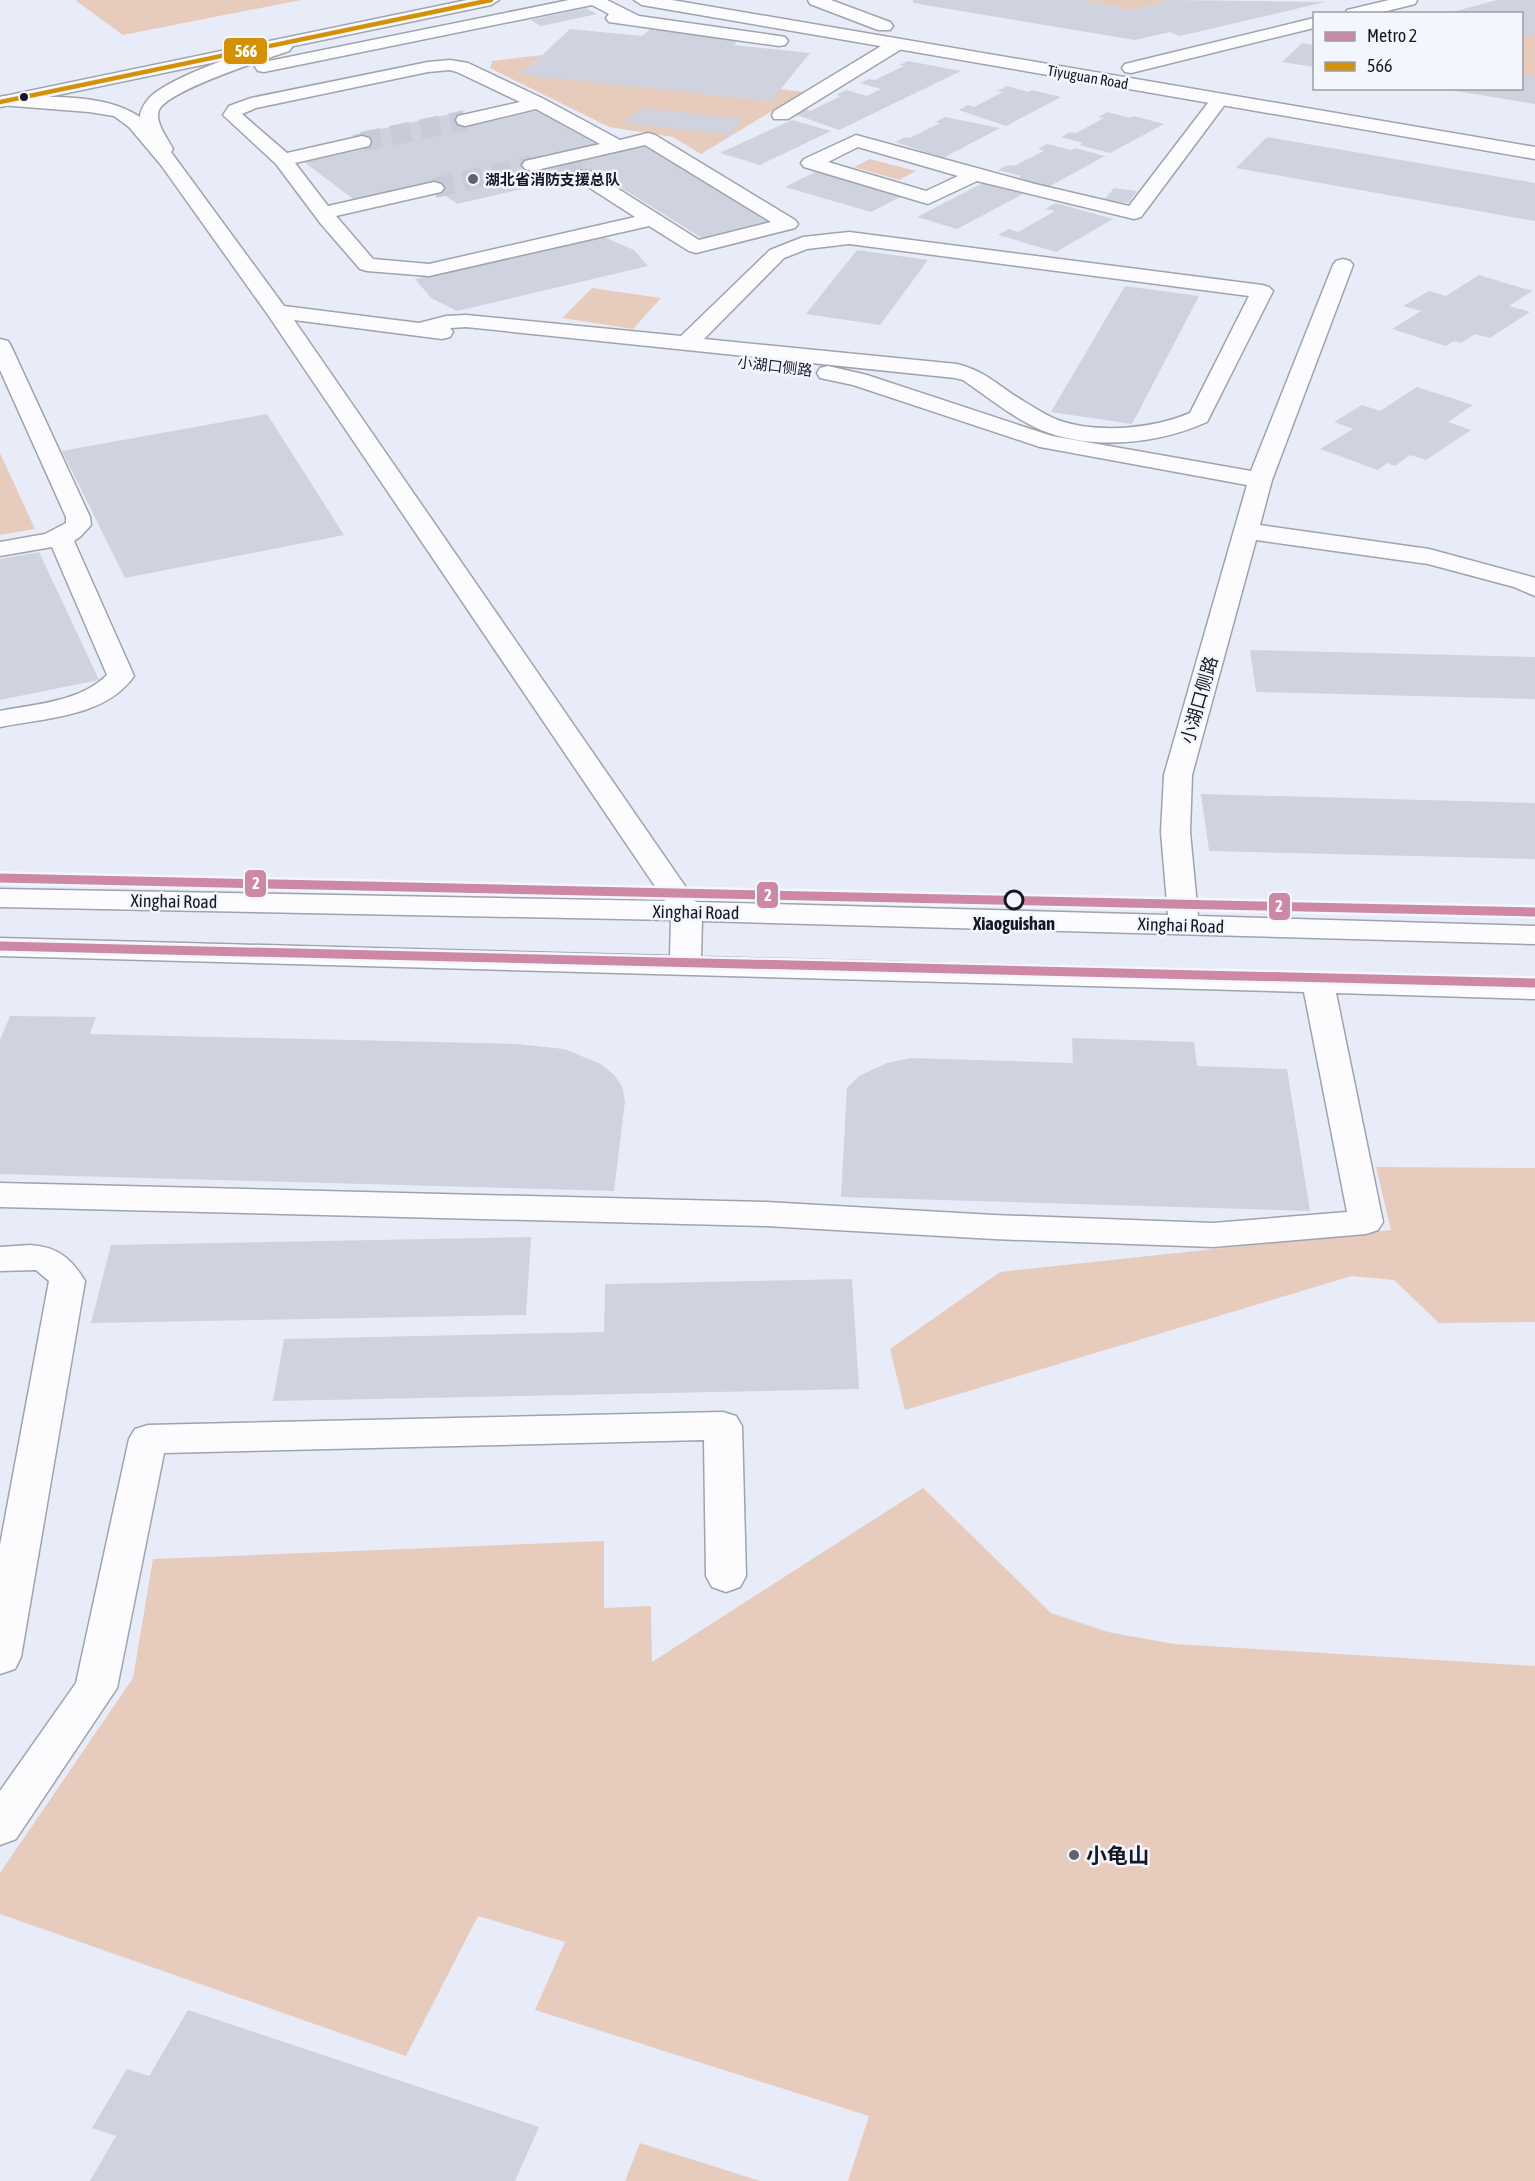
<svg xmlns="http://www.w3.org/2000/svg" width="1535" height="2181" font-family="'Asap Condensed','Noto Sans SC',sans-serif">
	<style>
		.green { fill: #e7cbbd }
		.building { fill: #cfd3df }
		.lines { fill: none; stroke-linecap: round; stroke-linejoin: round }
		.minor-tunnel { stroke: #c8ccd8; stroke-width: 20; stroke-dasharray: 20 10; stroke-linecap: butt }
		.minor-casing { stroke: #9fa3ae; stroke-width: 3 }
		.major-casing { stroke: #9fa3ae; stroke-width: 3 }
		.minor { fill: #fcfcfe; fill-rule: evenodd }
		.major { fill: #fcfcfe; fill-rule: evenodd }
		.bus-1-casing { stroke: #f4f6fe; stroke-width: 7 }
		.bus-1 { stroke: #d59106; stroke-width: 4.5 }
		.metro-1-casing { stroke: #f4f6fe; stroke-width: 14 }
		.metro-1 { stroke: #cc88a4; stroke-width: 9 }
		.bus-dot { fill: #161925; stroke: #f4f6fe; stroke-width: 2 }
		.poi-dot { fill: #60636f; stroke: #f4f6fe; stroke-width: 2 }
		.stop-dot { fill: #f4f6fe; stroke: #161925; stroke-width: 3 }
		.labels { text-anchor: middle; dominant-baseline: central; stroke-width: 5; stroke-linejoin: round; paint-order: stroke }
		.far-street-label { font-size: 15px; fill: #161925; stroke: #f4f6fe }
		.far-poi-label { font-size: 15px; font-weight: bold; fill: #161925; stroke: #f4f6fe; text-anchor: start }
		.street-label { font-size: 18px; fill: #161925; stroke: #f4f6fe }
		.stop-label { font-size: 18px; font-weight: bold; fill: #161925; stroke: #f4f6fe }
		.near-poi-label { font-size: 21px; font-weight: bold; fill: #161925; stroke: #f4f6fe; text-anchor: start }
		.line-badge { stroke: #f4f6fe; stroke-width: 2 }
		.badge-label { font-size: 16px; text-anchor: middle; font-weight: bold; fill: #fff }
	</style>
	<rect width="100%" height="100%" fill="#e8ecf8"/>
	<g class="green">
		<polygon points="75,0 301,0 123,35"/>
		<polygon points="1079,0 1172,0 1131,10"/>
		<polygon points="1535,34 1535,77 1522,74 1522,37"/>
		<polygon points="542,55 522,74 771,101 780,89 803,92 701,154 673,137 609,127 490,68 492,61"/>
		<polygon points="870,159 916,171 899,180 854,167"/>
		<polygon points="592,288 661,298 633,329 562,318"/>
		<polygon points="0,453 35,529 0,535"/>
		<polygon points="1376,1167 1535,1168 1535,1322 1439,1323 1394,1280 1352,1276 905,1410 890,1349 1000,1272 1391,1230"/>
		<polygon points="923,1488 1051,1613 1108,1632 1174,1644 1535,1666 1535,2181 848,2181 869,2116 535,2010 565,1942 478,1916 406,2056 0,1914 0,1873 133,1678 153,1559 604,1541 604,1608 651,1606 652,1662"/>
		<polygon points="640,2143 760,2181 625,2181"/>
	</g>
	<g class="building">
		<polygon points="913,0 1079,0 1131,10 1172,0 1325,2 1180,36 1170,32 1135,40 913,3"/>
		<polygon points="1497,0 1535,0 1535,34 1522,37 1522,14 1445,14"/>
		<polygon points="586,8 597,14 541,26 530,20"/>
		<polygon points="570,29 642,36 650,29 740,38 734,45 810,53 771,101 521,75"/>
		<polygon points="1302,43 1314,45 1314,67 1282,62"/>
		<polygon points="908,61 961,71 839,130 794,114 805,109 810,111 841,96 836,95 846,90 867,96 881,89 860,83 869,79 875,80 904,66 899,65"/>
		<polygon points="1522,74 1535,77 1535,104 1450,90 1522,88"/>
		<polygon points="1007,86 1028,92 1032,90 1061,97 1006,126 959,110 968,105 974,107 1003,92 997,91"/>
		<polygon points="640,108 744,119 730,135 625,123"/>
		<polygon points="545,109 602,144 642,143 775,223 705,240 596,172 457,204 429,184 356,201 304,162 370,148 352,135 455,113 473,125"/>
		<polygon points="1107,112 1130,118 1134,116 1164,124 1110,153 1079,145 1083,143 1061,137 1070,132 1076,133 1104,118 1098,117"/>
		<polygon points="945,117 1000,128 943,158 895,142 905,137 910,138 940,123 935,122"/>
		<polygon points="792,120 831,131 760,165 720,153"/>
		<polygon points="1267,137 1535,183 1535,221 1236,168"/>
		<polygon points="1047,144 1071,150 1075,148 1105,156 1048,187 1017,179 1021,176 998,170 1008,165 1014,166 1044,151 1038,149"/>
		<polygon points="819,170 904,195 871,212 785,187"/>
		<polygon points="983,183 1023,194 957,229 917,217"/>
		<polygon points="1114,188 1137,191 1128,203 1104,200"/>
		<polygon points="1056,203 1113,219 1056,252 998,235 1008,229 1018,232 1055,211 1045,209"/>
		<polygon points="602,236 634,250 648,266 457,311 431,298 415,279"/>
		<polygon points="857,250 928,260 880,325 806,314"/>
		<polygon points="1479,275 1532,291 1509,306 1530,312 1490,338 1475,334 1461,343 1454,341 1446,346 1392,329 1421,311 1403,306 1429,291 1446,296"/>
		<polygon points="1125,286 1199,296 1132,424 1051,412"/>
		<polygon points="1417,387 1473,405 1448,422 1471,430 1426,460 1410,455 1395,466 1387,463 1378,470 1320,449 1353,429 1334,422 1362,405 1380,411"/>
		<polygon points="267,414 344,535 125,578 62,451"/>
		<polygon points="39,552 99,680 0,700 0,559"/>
		<polygon points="1250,650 1535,657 1535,699 1256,692"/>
		<polygon points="1201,794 1535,803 1535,859 1209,851"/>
		<polygon points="10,1016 96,1017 90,1034 517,1044 564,1049 601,1064 614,1075 622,1086 625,1101 614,1191 0,1174 0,1040"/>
		<polygon points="1072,1038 1194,1042 1197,1066 1287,1069 1310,1211 841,1197 847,1088 859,1076 887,1063 911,1058 1073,1063"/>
		<polygon points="531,1237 526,1315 91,1323 111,1245"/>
		<polygon points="852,1279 859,1389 273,1401 284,1339 604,1332 605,1284"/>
		<polygon points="188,2010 539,2127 515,2181 90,2181 116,2136 92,2128 127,2069 149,2076"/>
	</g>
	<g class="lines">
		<g class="minor-tunnel">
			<polyline points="362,142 465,120"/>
			<polyline points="563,161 583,175"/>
			<polyline points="434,188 532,165"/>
		</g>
		<defs>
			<g id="minor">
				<polygon points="569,0 607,0 639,16 779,36 785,37 788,41 785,45 779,46 609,22 606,18 609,14 592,5 264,72 258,71 255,67 258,63 264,62"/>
				<polygon points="1389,0 1417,0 1415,4 1375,14 1345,14 1347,10"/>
				<polygon points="1314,18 1314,28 1131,73 1125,72 1122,68 1125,64"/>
				<polygon points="897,39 903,40 906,44 903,48 788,119 774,119 772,115 774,111 891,40"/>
				<path d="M283,42L289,43L292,47L289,51C266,59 168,90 159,110C154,122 168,139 173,149L171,152L284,306L419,323L446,316L466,315L681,336L770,250L803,237L849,232L1262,285L1269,287L1273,291L1207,422C1158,444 1092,451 1041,430C1013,418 988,397 963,380L955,378L466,327L450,328L453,332L450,337L442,339L294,320L696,902L1168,915L1161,832L1164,775L1247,485L1040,447L853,385L820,378L817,373L820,368L828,366L867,375L1052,436L1251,471L1333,265L1336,261L1343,259L1350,261L1353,265L1272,480L1260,525L1429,549L1532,577L1535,578V596L1514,587L1428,564L1256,540L1192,775L1190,832L1198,916L1535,926V944L702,921L701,957L1535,979V999L1336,993L1383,1222L1378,1230L1366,1234L1213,1247L994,1239L766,1226L0,1207V1183L766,1202L994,1215L1213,1223L1347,1212L1304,992L0,956V938L670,956L671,920L0,907V889L665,901L268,315L161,165L129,127L114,116L89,112L0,105V97L4,96C47,98 103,92 140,117C140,110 145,103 150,97C174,75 250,50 283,42ZM849,244L1249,296L1190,413C1153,429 1096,434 1058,420C1047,416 1035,408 1025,402C999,387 988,372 957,364L704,339L784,258L807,249Z"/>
				<path d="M450,60L468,63L544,99L620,140L648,133L655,135L795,220L798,224L795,228L696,253L689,251L649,226L429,276L367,271L360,269L321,224L276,164L223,115L229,106L251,98L428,62ZM450,70L457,72L520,102L458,116L456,120L458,124L465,126L536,109L600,144L525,161L522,165L525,169L532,171L645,145L771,222L699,240L590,171H576L573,175L576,179L635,217L429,264L373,259L336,216L441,192L444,188L441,184L434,182L328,206L295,163L369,146L371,142L369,138L362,136L287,153L242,114L256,108L428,72Z"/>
				<path d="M1220,94L1226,95L1229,99L1141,217L1134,219L977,181L928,204L804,167L801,163L804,159L856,135L1035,184L1129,206L1214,95ZM858,147L958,176L926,191L828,162Z"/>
				<path d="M0,339L8,341L11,346L90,517L91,525L81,536L74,541L134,676C106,717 44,718 0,727V711C35,704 80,702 107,675L52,547L0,556V542L45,534L66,523V517L0,370Z"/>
				<path d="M30,1245C58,1247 71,1258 85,1281L21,1657L15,1669L0,1674V1545L49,1281L36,1270L0,1271V1247Z"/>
				<polygon points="723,1412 736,1416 742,1426 746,1576 740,1587 726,1592 712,1587 706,1576 704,1440 164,1453 117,1688 16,1839 0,1845 0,1791 76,1683 129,1439 135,1429 148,1425"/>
			</g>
			<g id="major">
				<polygon points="467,0 499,0 491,5 0,107 0,97"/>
				<polygon points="634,0 672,0 1535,147 1535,159 642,5"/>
				<polygon points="808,0 831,0 890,22 893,26 890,30 878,30 810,4"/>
			</g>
		</defs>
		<use href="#minor" class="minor-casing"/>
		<use href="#major" class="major-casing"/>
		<use href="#minor" class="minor"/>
		<use href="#major" class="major"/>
		<defs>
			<polyline id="bus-1" points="0,102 491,0"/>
		</defs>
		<use href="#bus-1" class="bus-1-casing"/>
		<use href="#bus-1" class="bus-1"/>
		<defs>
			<g id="metro-1">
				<polyline points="0,878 1535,912"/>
				<polyline points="0,946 1535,983"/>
			</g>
		</defs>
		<use href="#metro-1" class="metro-1-casing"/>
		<use href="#metro-1" class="metro-1"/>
	</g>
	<circle class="bus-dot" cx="24" cy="97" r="5"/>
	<g class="poi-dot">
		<circle cx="473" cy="179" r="6"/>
		<circle cx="1074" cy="1855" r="6"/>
	</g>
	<circle class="stop-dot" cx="1014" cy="900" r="9"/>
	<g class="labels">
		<g class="far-street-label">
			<text transform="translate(1088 77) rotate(10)">Tiyuguan Road</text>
			<text transform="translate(775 366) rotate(7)">小湖口侧路</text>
		</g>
		<g class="far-poi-label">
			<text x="485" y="179">湖北省消防支援总队</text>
		</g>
		<g class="street-label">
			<text transform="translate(1199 700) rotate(-74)">小湖口侧路</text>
			<text transform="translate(174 901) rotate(1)">Xinghai Road</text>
			<text transform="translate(696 912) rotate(1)">Xinghai Road</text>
			<text transform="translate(1181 925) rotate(2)">Xinghai Road</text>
		</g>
		<g class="stop-label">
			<text x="1014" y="923">Xiaoguishan</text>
		</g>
		<g class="near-poi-label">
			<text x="1086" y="1855">小龟山</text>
		</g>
	</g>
	<g class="line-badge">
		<rect x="223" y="37" width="45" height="28" rx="6" fill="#d59106"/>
		<rect x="244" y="869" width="23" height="29" rx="6" fill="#cc88a4"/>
		<rect x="756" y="881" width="23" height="28" rx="6" fill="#cc88a4"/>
		<rect x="1268" y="892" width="23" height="29" rx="6" fill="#cc88a4"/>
	</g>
	<g class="badge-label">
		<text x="246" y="57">566</text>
		<text x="256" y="889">2</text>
		<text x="768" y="901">2</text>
		<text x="1279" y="912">2</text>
	</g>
	<rect x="1313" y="12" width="210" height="78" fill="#f4f6fe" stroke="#9b9ea7" stroke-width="1.5"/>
	<rect x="1325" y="32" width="30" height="9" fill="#cc88a4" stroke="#9b9ea7" stroke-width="1.5"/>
	<text x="1367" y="42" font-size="18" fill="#161925">Metro 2</text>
	<rect x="1325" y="62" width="30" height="9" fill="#d59106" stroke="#9b9ea7" stroke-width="1.5"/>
	<text x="1367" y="72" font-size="18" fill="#161925">566</text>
</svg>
